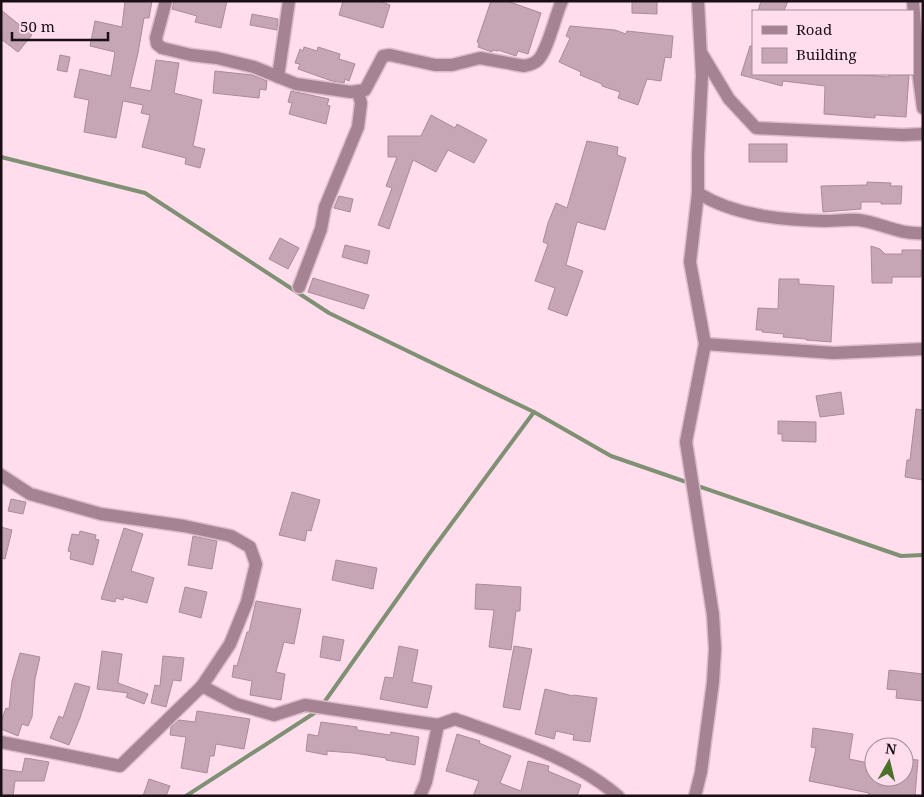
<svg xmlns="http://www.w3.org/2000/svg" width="924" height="797" font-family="'Noto Serif',serif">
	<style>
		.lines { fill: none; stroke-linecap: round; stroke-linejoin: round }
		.stream { stroke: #809074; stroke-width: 4 }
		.building { fill: #c6a5b5; stroke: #a98b99 }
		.street-casing { stroke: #dabcca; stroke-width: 15 }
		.street { stroke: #a58393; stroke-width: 12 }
	</style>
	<rect width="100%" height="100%" fill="#ffdded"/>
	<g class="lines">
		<g class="stream">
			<polyline points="1,157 145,193 329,313 534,412 611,456 901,556 923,555"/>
			<polyline points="323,704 429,554 534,412"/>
			<polyline points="186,796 319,710"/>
		</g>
	</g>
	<g class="building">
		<polygon points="125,1 152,1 149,18 144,18 138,53 130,87 151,91 156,60 179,63 174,93 202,100 193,146 205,149 200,168 185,164 186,158 142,147 150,115 141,113 143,105 123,101 116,138 84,132 89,100 74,97 80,69 111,76 115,52 90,46 95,21 122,27"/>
		<polygon points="174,1 227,1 221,28 195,22 197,16 172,9"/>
		<polygon points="343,1 379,1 390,5 383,28 339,15"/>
		<polygon points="491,1 507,1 541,13 528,54 518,51 516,56 498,50 498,51 492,50 492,52 478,47 479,43 477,42"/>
		<polygon points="632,1 657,1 657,14 632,13"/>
		<polygon points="761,1 788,1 784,11 758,11"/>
		<polygon points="1,10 32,35 18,52 1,39"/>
		<polygon points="252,14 278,19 277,30 250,25"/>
		<polygon points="570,26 615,30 626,34 627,31 673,36 671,58 665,57 661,81 647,79 638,105 618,98 620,92 602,86 602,84 580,75 581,72 559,62 570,38 566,36"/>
		<polygon points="750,46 753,46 753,74 851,74 889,77 889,74 909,75 906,117 875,115 875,118 824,114 825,86 783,81 782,86 741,75"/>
		<polygon points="304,47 317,51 318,47 340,54 339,59 355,64 349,81 345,79 344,83 332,81 298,69 300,64 295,63 300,49 303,51"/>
		<polygon points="60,55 70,57 67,72 57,70"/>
		<polygon points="215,71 252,75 267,81 266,90 260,89 259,98 213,93"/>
		<polygon points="291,91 329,99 327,105 330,106 326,124 289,114 292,103 288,102"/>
		<polygon points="431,115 455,128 457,124 487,140 474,163 448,150 436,172 413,160 389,229 378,225 392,188 386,186 397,157 388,157 388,136 421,136"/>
		<polygon points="587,141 618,147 617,155 626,158 605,230 577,222 566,265 583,271 567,316 548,309 555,288 535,281 548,244 543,242 548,223 556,203 567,208"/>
		<rect x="749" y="144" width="38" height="18"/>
		<polygon points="867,182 891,183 890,186 902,186 901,204 881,204 881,202 861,202 861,209 823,212 821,186 867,185"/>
		<polygon points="339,196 353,199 350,212 334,208"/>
		<polygon points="280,238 299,248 288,269 269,259"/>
		<polygon points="345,245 370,251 367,264 342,257"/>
		<polygon points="871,246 880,249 885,254 902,254 902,250 921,250 921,277 892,277 892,283 872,283"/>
		<polygon points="313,278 369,295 364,309 308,292"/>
		<polygon points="779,279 799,279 799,284 834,286 831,342 806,340 806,339 783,337 784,334 762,332 762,330 756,330 758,308 778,309"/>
		<polygon points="841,392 844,414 820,417 816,396"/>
		<polygon points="916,409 923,410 923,480 905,477 907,460 910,460"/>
		<polygon points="778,421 816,422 816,442 782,441 782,434 778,434"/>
		<polygon points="292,492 320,500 311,531 307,530 305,541 279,535"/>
		<polygon points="11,499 26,502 23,514 8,511"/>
		<polygon points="1,527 12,530 5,559 1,558"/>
		<polygon points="124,528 143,534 131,571 154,578 147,603 124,597 123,600 116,598 115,602 101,599"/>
		<polygon points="80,531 96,535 95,539 99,540 93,565 70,559 71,552 68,551 72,534 79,535"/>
		<polygon points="193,536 217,541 212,569 188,565"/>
		<polygon points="336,560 377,568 373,589 332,580"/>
		<polygon points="476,584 521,587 520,611 516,611 511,650 489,647 494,610 475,609"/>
		<polygon points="185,587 207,592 201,618 179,612"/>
		<polygon points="256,601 301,609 294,644 284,642 276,672 285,674 281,700 250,695 252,681 232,677 234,665 237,666 247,632 249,632"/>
		<polygon points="323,636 344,640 340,661 320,657"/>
		<polygon points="399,646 418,650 412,682 432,686 427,708 380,699 385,677 393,678"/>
		<polygon points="514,646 532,649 520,710 503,707"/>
		<polygon points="102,651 122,654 118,683 148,694 144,704 126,697 128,693 97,689"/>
		<polygon points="20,653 40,657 35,679 32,717 28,726 22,724 18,736 1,729 1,721 6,708 9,709 12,681"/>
		<polygon points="163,656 184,658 181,681 173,680 166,707 151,703 155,685 160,686"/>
		<polygon points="889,670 923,674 923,701 896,698 897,690 887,689"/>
		<polygon points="75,683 90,687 80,718 69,745 50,738 59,716 63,718"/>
		<polygon points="545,689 573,696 573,695 597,698 590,742 573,740 574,735 556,731 554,739 535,734"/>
		<polygon points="197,711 250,719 244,749 216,744 214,756 210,756 207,773 181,768 186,737 170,735 171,727 179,720 195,722"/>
		<polygon points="321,722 357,727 357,730 390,735 391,732 419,737 415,765 386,760 386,758 354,753 327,751 327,755 306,751 308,734 318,736"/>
		<polygon points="813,728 853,734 849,759 874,764 874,777 904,777 904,759 918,760 915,796 868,796 869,793 809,781 816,748 811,747"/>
		<polygon points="457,734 480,741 479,743 511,756 500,783 521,791 528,761 549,766 548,771 581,785 577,796 473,796 479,781 446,771"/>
		<polygon points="25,758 49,762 44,781 15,781 13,796 1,796 1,769 22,772"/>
		<polygon points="149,779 170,786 166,796 143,796"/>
	</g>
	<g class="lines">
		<defs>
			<g id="street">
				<path d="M166,1L156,38L157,44L162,48L191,55L217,58L254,67L296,84L351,92L365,90L383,56L390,55L435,65H452L480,58L524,66C529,65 534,64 538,60C548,50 555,16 562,1"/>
				<polyline points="913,1 919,78 923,108"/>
				<polyline points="702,54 729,99 756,128 903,135 923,134"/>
				<polyline points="278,77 289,1"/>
				<path d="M698,193C735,216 782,220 825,221C836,221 848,219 859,220C881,223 900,235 923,233"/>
				<polyline points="299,287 321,229 325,207 358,127 361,103 358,92"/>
				<polyline points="705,344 834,353 923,349"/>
				<polyline points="1,475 30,494 101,514 184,526 231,536 250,547 256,564 247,602 230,644 202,686 120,766 1,742"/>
				<polyline points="202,686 236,704 274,715 305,705 438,725 426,782 420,796"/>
				<path d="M438,725L455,719C511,739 572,757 618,796"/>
				<polyline points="695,796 701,772 713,682 715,649 713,615 686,442 705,344 690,262 698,193 698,155 702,76 698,1"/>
			</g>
		</defs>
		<use href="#street" class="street-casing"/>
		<use href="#street" class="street"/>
	</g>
	<rect width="924" height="797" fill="none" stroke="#1a0f15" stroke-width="5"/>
	<rect x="752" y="10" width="162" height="65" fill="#ffdded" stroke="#a38b97"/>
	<rect x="762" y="26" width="25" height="8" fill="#a58393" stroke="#a38b97"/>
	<text x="796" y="35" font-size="15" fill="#1a0f15">Road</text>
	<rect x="762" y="48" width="25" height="15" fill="#c6a5b5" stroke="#a38b97"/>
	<text x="796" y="60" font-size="15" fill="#1a0f15">Building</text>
	<g transform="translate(889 762) rotate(8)"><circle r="24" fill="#ffdded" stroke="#a38b97"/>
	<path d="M0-4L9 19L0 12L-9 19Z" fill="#4c7029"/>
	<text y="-8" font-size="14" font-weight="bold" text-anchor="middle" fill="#1a0f15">N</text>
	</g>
	<path d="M12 32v8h96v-8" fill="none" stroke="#1a0f15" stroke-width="2.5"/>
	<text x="20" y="32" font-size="15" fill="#1a0f15" stroke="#ffdded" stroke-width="4" paint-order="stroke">50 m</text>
</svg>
